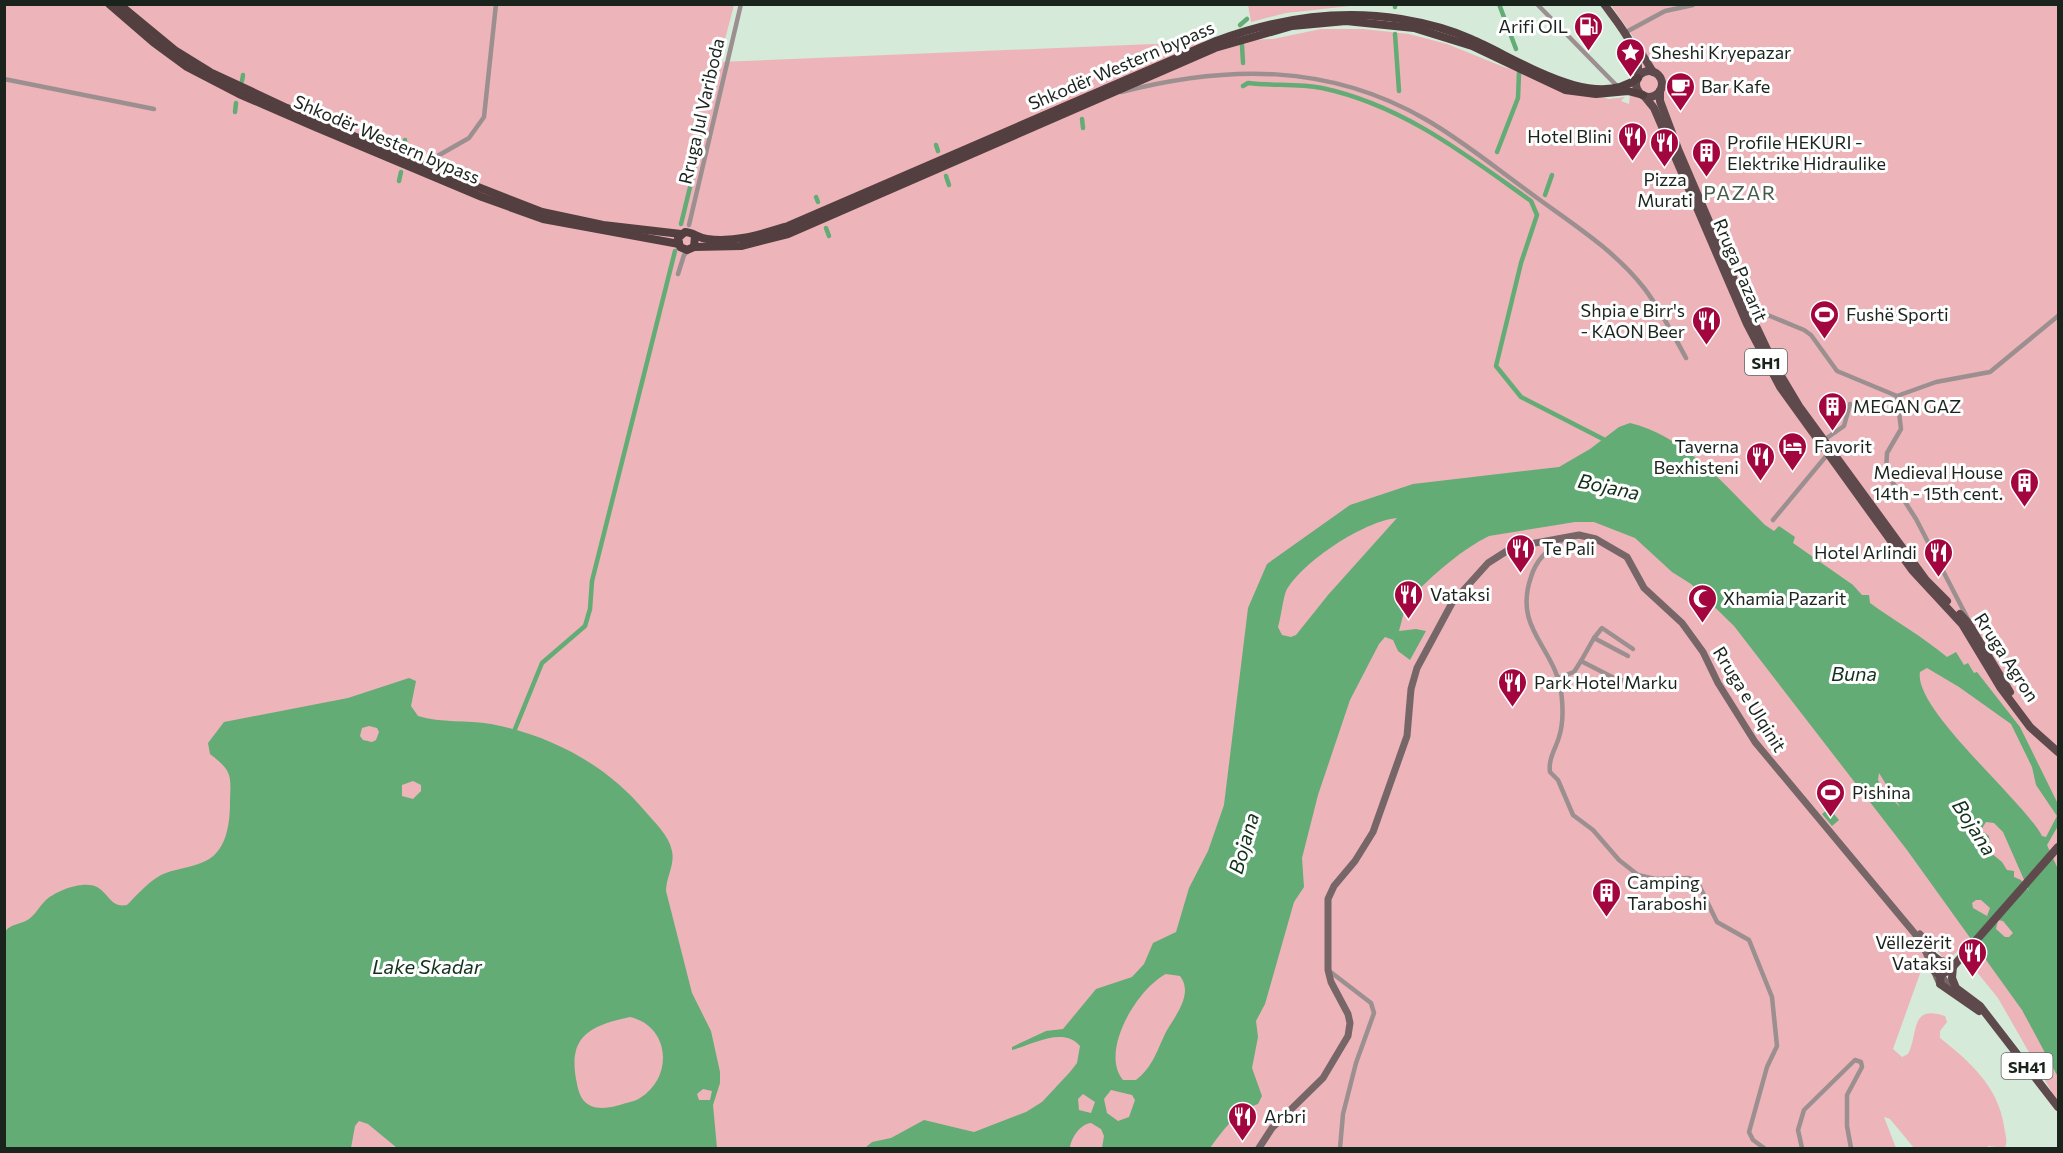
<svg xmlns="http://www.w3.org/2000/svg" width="2063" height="1153" font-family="Commissioner,sans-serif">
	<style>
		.green { fill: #edb4ba }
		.water { fill: #63ac76; fill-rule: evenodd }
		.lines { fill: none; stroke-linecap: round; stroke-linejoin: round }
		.canal { stroke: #63ac76; stroke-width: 4.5 }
		.minor { stroke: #9b8f90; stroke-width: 4.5 }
		.secondary { stroke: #776668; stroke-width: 7 }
		.primary { stroke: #5e4a4c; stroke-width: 8 }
		.trunk { stroke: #533e40; stroke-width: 8 }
		.labels { text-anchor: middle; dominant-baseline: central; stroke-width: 6; stroke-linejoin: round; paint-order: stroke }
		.shield { fill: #fff; stroke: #5f6561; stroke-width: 1.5 }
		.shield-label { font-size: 16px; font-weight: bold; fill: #1b231d }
		.poi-label { font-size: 18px; fill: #1b231d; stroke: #fff; text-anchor: start }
		.street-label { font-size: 18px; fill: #1b231d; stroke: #fff }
		.neighbourhood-label { font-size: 20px; letter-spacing: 1.5px; fill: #485a4c; stroke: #fff }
		.water-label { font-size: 20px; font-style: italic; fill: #11311b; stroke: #fff }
	</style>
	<rect width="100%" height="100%" fill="#d5ead9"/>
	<g class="green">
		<path d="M5,5H734L719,62L1273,39L1321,29H1363L1409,34L1447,44L1504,67L1609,99L1625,97L1621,101L1629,104L1636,41L1611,5H2058V1103L1998,998L1959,950L1950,958L1944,959L1934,946L1927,954L1893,1049L1902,1057L1908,1054C1919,1034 1909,1004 1945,1016L1947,1022L1940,1031V1038C1969,1061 1998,1086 2004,1126C2005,1134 2008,1140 2005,1148L1988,1146L1987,1148H1914L1890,1119L1884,1117L1896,1148H5Z"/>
		<polygon points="1248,5 1248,4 1359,5 1286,13 1251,22"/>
	</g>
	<g class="water">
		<path d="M1630,423C1687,437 1725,486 1765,525L1774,531L1779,526L1795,537L1793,543L1853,585L1862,595H1869L1870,603C1895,621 1923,637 1947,657L1956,652L1964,665L1968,663L1974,673L1977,672L2020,727L2058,804V826L2047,845L2058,869V1077L2022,1010L1907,850L1734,626L1691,584L1672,572L1635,538L1594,522H1575L1489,536C1461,550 1438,571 1416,592V596L1405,608L1399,631L1416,629L1426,631L1410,660L1398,651L1393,640L1385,637L1379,644L1350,700L1318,795L1302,858L1304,887L1294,902L1265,1004L1256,1021L1258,1037L1252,1068L1262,1096L1258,1104C1236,1112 1223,1130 1210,1148H1102L1104,1136L1101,1129L1091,1123C1080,1124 1071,1138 1070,1148H865L872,1142L891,1138L924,1120L974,1132L1026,1112L1042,1102L1070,1072L1077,1063L1080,1046C1063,1026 1032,1045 1012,1050V1047L1046,1031L1063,1029L1096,989L1132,977L1144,964L1153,943L1176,932L1189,888L1208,851L1224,805L1248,608L1267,564L1350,505L1413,484L1559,467L1590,449L1619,427ZM1397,518L1328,595L1296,635L1291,637L1282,635L1278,627C1281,617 1283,599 1286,591C1302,562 1364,521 1397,518ZM1927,668L1959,687L2011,724L2032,767L2036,785L2057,816L2046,837L2042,836C2023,800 1913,709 1920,672ZM1879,773L1900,807L1888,795L1878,780ZM1986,822L1994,823L2003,832L2029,891L2021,880L2014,877V871L2007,870L2002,862L1991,853L1989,836L1981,830ZM1976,900H1981L1990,908L1987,916L1973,908L1972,903ZM1998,920L2003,921L2013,933L2009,937H2005L1996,929ZM1166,974L1180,976C1194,994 1175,1016 1166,1032C1157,1050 1153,1067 1136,1080H1123C1099,1051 1138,988 1166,974ZM1111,1090L1132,1095L1135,1100L1129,1117L1118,1121L1107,1113L1104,1099ZM1083,1094L1095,1102L1091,1113L1079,1110L1078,1099Z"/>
		<path d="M409,678L416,681L411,706L418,716C441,723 467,720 491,724C550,735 605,764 644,810C654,822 669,835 672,851C675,865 666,877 666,891L692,993L711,1031L720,1072V1083L713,1105L717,1148H397L368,1124L359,1121L355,1126L351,1148H5V931C13,923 20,925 29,919C35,915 39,907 45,901C55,891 83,880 97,887C109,894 111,908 127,905C137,895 148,882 161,875C174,869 188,868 201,863C227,854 230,824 230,801C231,774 232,771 210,754L208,743L224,722L348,698ZM369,726L377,728L379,732L376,740L372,742L363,740L360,736L362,728ZM413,781L421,785V791L413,799L402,796V785ZM630,1017C670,1026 674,1077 640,1098C636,1101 629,1102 623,1104C613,1107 602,1110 591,1106C582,1102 579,1094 577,1084C567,1038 587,1026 630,1017ZM703,1089L712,1091L710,1100H699L697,1094Z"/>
		<polygon points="1829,808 1839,820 1832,826 1822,814"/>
	</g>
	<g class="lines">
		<g class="canal">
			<polyline points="1395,4 1395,7"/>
			<polyline points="1499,4 1516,49"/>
			<polyline points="1240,25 1247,19"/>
			<polyline points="1395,34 1399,91"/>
			<polyline points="1242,45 1243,63"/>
			<polyline points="242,81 243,75"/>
			<polyline points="1080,85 1081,89"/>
			<path d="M1243,86L1248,83C1273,86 1297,83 1322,88C1402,105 1465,154 1531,201L1537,215L1521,263L1496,366L1521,397L1603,439"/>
			<polyline points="235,112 236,103"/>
			<polyline points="1082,119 1083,128"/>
			<polyline points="936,145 938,151"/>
			<polyline points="405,149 405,140"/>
			<polyline points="1497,152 1518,98 1519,73"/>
			<polyline points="946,176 949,185"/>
			<polyline points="399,181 401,172"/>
			<polyline points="1545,195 1552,175"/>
			<polyline points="816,197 818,202"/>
			<polyline points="681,224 707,118"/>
			<polyline points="826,228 829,236"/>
			<polyline points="513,734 542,663 585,626 590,609 592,581 675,251"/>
		</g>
		<g class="minor">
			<polyline points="1537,4 1617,86"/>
			<polyline points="1628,31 1665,11 1693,5"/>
			<polyline points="4,79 154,109"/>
			<path d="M1121,92C1226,65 1328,63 1425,119C1460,139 1492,165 1525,189C1566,220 1612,247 1644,288C1660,309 1673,334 1686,358"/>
			<polyline points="434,158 469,138 484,117 496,4"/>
			<polyline points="689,225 741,4"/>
			<polyline points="678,274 684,255 689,250"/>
			<polyline points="1749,311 1758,311 1804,330 1811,335 1837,371 1897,396 1936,382 1990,372 2058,316"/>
			<polyline points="1897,396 1901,429 1887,453 1886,472 1916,519 1969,621"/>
			<polyline points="1824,440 1844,426 1850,404"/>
			<polyline points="1773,520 1827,455"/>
			<path d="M1563,540C1547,549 1536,560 1531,577C1512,632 1559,648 1562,700C1563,712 1563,725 1559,737C1556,748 1548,759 1550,772L1558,780L1573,815L1593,830L1619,860L1638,875L1655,879L1689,878L1697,881L1717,922L1749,940L1772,997L1777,1046L1767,1067L1749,1132L1753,1140L1764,1148"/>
			<polyline points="1594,638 1581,661 1618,680 1639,681"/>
			<polyline points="1628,656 1594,638 1602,628 1633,649"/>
			<polyline points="1560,677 1574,672 1581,661"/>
			<polyline points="1328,970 1371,1003 1374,1013 1356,1063 1343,1114 1340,1148"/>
			<polyline points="1802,1148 1798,1130 1804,1110 1855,1060 1861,1062 1862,1067 1847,1095 1847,1126 1851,1148"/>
		</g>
		<g class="secondary">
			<path d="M1920,934C1938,950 1932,977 1956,990"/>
			<polyline points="1259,1148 1272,1128 1323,1078 1348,1036 1350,1023 1348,1014 1331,982 1328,970 1328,899 1334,886 1355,861 1373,832 1407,736 1411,689 1417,668 1452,603 1488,563 1513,547 1579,535 1596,539 1627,557 1644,588 1682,623 1703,652 1718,683 1755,742 1921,941 1940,984"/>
		</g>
		<g class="primary">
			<path d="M1604,4C1620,26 1641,49 1638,78"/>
			<polyline points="1637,46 1653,72"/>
			<circle cx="1649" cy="84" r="13"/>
			<polyline points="1660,91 1660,101 1678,149 1735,282 1774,364 1799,406 1926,580 1947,601"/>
			<polyline points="1645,97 1654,108 1747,324 1780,387 1912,570 1962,624 2000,687 2030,727 2058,752"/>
			<polyline points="1960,614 1969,624 2010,692"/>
			<polyline points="1932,955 1940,961 1950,963"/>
			<polyline points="1953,966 1952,978 1956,988 1980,1006 2058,1107"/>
			<polyline points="1931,968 1940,975 1950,970 2058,847"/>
			<polyline points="1941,972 1940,984 1979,1011"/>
		</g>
		<g class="trunk">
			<polyline points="109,4 153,42 187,67 239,94 313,126 482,197 543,219 679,244"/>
			<polyline points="119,4 176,51 210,72 287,108 427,167 542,212 603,225 681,234"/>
			<path d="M695,236L694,247L687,250L680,247L678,238L685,232C693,232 698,238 707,239C735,243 762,234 788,226L1216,41C1275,19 1338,9 1401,19C1425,23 1449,29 1471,39C1515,57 1592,113 1638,78"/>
			<polyline points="694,247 741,246 788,234 1215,48 1292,26 1346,21 1414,28 1472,46 1565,90 1596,94 1628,91 1643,95"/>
		</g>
	</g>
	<defs>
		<symbol id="fuel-pin" viewBox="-11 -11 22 30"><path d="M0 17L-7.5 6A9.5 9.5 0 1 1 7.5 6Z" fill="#a3063e" stroke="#fff"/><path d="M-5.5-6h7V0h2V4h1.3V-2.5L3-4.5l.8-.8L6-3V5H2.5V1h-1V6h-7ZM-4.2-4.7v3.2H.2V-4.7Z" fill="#fff"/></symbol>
		<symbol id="sight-pin" viewBox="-11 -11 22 30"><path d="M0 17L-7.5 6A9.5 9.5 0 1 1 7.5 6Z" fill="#a3063e" stroke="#fff"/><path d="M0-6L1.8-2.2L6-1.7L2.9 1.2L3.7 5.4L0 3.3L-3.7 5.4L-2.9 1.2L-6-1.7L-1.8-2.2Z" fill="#fff"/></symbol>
		<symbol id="cafe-pin" viewBox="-11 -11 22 30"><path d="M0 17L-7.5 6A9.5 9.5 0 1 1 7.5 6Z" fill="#a3063e" stroke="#fff"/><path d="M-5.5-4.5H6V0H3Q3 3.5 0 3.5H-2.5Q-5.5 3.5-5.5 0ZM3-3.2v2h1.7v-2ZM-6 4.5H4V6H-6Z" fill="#fff"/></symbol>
		<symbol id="restaurant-pin" viewBox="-11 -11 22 30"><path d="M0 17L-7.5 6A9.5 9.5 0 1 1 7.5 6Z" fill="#a3063e" stroke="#fff"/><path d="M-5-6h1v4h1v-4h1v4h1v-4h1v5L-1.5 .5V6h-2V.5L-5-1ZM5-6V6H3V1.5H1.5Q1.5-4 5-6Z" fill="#fff"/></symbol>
		<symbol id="building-pin" viewBox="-11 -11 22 30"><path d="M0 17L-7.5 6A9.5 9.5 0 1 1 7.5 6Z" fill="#a3063e" stroke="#fff"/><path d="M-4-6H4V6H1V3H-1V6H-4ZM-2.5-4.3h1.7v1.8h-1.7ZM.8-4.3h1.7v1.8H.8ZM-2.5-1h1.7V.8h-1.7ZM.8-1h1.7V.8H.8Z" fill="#fff"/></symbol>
		<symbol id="stadium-pin" viewBox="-11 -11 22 30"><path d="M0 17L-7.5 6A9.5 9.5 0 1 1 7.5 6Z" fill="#a3063e" stroke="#fff"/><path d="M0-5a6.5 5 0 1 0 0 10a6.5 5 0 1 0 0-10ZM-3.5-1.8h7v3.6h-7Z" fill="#fff"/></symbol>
		<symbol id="hotel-pin" viewBox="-11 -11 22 30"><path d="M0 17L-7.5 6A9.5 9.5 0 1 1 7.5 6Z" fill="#a3063e" stroke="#fff"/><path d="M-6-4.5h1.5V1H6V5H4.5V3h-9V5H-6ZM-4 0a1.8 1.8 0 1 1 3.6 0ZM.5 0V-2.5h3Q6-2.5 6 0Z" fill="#fff"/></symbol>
		<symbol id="mosque-pin" viewBox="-11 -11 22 30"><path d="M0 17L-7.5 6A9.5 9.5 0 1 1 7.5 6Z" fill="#a3063e" stroke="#fff"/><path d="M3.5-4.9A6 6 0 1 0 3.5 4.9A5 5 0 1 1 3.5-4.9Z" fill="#fff"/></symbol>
	</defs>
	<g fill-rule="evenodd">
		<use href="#fuel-pin" x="1572" y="10" width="33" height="45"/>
		<use href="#sight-pin" x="1614" y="36" width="33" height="45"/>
		<use href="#cafe-pin" x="1664" y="70" width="33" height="45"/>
		<use href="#restaurant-pin" x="1616" y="120" width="33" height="45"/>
		<use href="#restaurant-pin" x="1648" y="126" width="33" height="45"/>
		<use href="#building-pin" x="1690" y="136" width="33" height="45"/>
		<use href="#stadium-pin" x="1808" y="298" width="33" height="45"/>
		<use href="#restaurant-pin" x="1690" y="304" width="33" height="45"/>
		<use href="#building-pin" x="1816" y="390" width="33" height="45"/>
		<use href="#hotel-pin" x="1776" y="430" width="33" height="45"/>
		<use href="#restaurant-pin" x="1744" y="440" width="33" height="45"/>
		<use href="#building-pin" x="2008" y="466" width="33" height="45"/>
		<use href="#restaurant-pin" x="1504" y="532" width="33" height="45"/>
		<use href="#restaurant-pin" x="1922" y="536" width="33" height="45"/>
		<use href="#restaurant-pin" x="1392" y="578" width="33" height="45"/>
		<use href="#mosque-pin" x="1686" y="582" width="33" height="45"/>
		<use href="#restaurant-pin" x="1496" y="666" width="33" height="45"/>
		<use href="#stadium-pin" x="1814" y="776" width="33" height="45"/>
		<use href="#building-pin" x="1590" y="876" width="33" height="45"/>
		<use href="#restaurant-pin" x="1956" y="936" width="33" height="45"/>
		<use href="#restaurant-pin" x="1226" y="1100" width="33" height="45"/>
	</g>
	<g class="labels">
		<g class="shield">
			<rect x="1745" y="349" width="42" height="26" rx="4.5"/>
			<rect x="2001.5" y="1053" width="51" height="26" rx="4.5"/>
		</g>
		<g class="shield-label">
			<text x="1766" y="362">SH1</text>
			<text x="2027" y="1066">SH41</text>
		</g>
		<g class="poi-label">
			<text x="1568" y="26" text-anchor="end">Arifi OIL</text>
			<text x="1651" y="52">Sheshi Kryepazar</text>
			<text x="1701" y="86">Bar Kafe</text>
			<text x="1612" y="136" text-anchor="end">Hotel Blini</text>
			<text x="1727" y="142">Profile HEKURI -<tspan x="1727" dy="21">Elektrike Hidraulike</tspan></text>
			<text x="1665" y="179" text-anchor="middle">Pizza<tspan x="1665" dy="21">Murati</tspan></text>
			<text x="1685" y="310" text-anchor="end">Shpia e Birr's<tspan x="1685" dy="21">- KAON Beer</tspan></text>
			<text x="1846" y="314">Fushë Sporti</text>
			<text x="1853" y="406">MEGAN GAZ</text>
			<text x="1739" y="446" text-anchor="end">Taverna<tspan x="1739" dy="21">Bexhisteni</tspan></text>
			<text x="1814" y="446">Favorit</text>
			<text x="2003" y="472" text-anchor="end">Medieval House<tspan x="2003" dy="21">14th - 15th cent.</tspan></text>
			<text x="1542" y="548">Te Pali</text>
			<text x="1917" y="552" text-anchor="end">Hotel Arlindi</text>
			<text x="1430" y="594">Vataksi</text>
			<text x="1723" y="598">Xhamia Pazarit</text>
			<text x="1534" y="682">Park Hotel Marku</text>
			<text x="1852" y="792">Pishina</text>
			<text x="1627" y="882">Camping<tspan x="1627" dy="21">Taraboshi</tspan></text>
			<text x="1952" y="942" text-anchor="end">Vëllezërit<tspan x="1952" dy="21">Vataksi</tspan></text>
			<text x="1264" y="1116">Arbri</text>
		</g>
		<g class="street-label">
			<text transform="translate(1121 65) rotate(-23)">Shkodër Western bypass</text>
			<text transform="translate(701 111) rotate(-77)">Rruga Jul Variboda</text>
			<text transform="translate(387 139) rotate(23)">Shkodër Western bypass</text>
			<text transform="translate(1741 270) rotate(67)">Rruga Pazarit</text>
			<text transform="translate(2007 657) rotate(57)">Rruga Agron</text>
			<text transform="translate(1750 699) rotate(58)">Rruga e Ulqinit</text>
		</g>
		<g class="neighbourhood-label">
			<text x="1740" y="192">PAZAR</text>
		</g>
		<g class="water-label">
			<text transform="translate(1609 486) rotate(12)">Bojana</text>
			<text x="1854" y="673">Buna</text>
			<text transform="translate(1975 827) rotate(57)">Bojana</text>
			<text transform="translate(1243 843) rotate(-74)">Bojana</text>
			<text x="427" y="966">Lake Skadar</text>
		</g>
	</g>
	<rect width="2063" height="1153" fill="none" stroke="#1b231d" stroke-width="12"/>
</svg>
